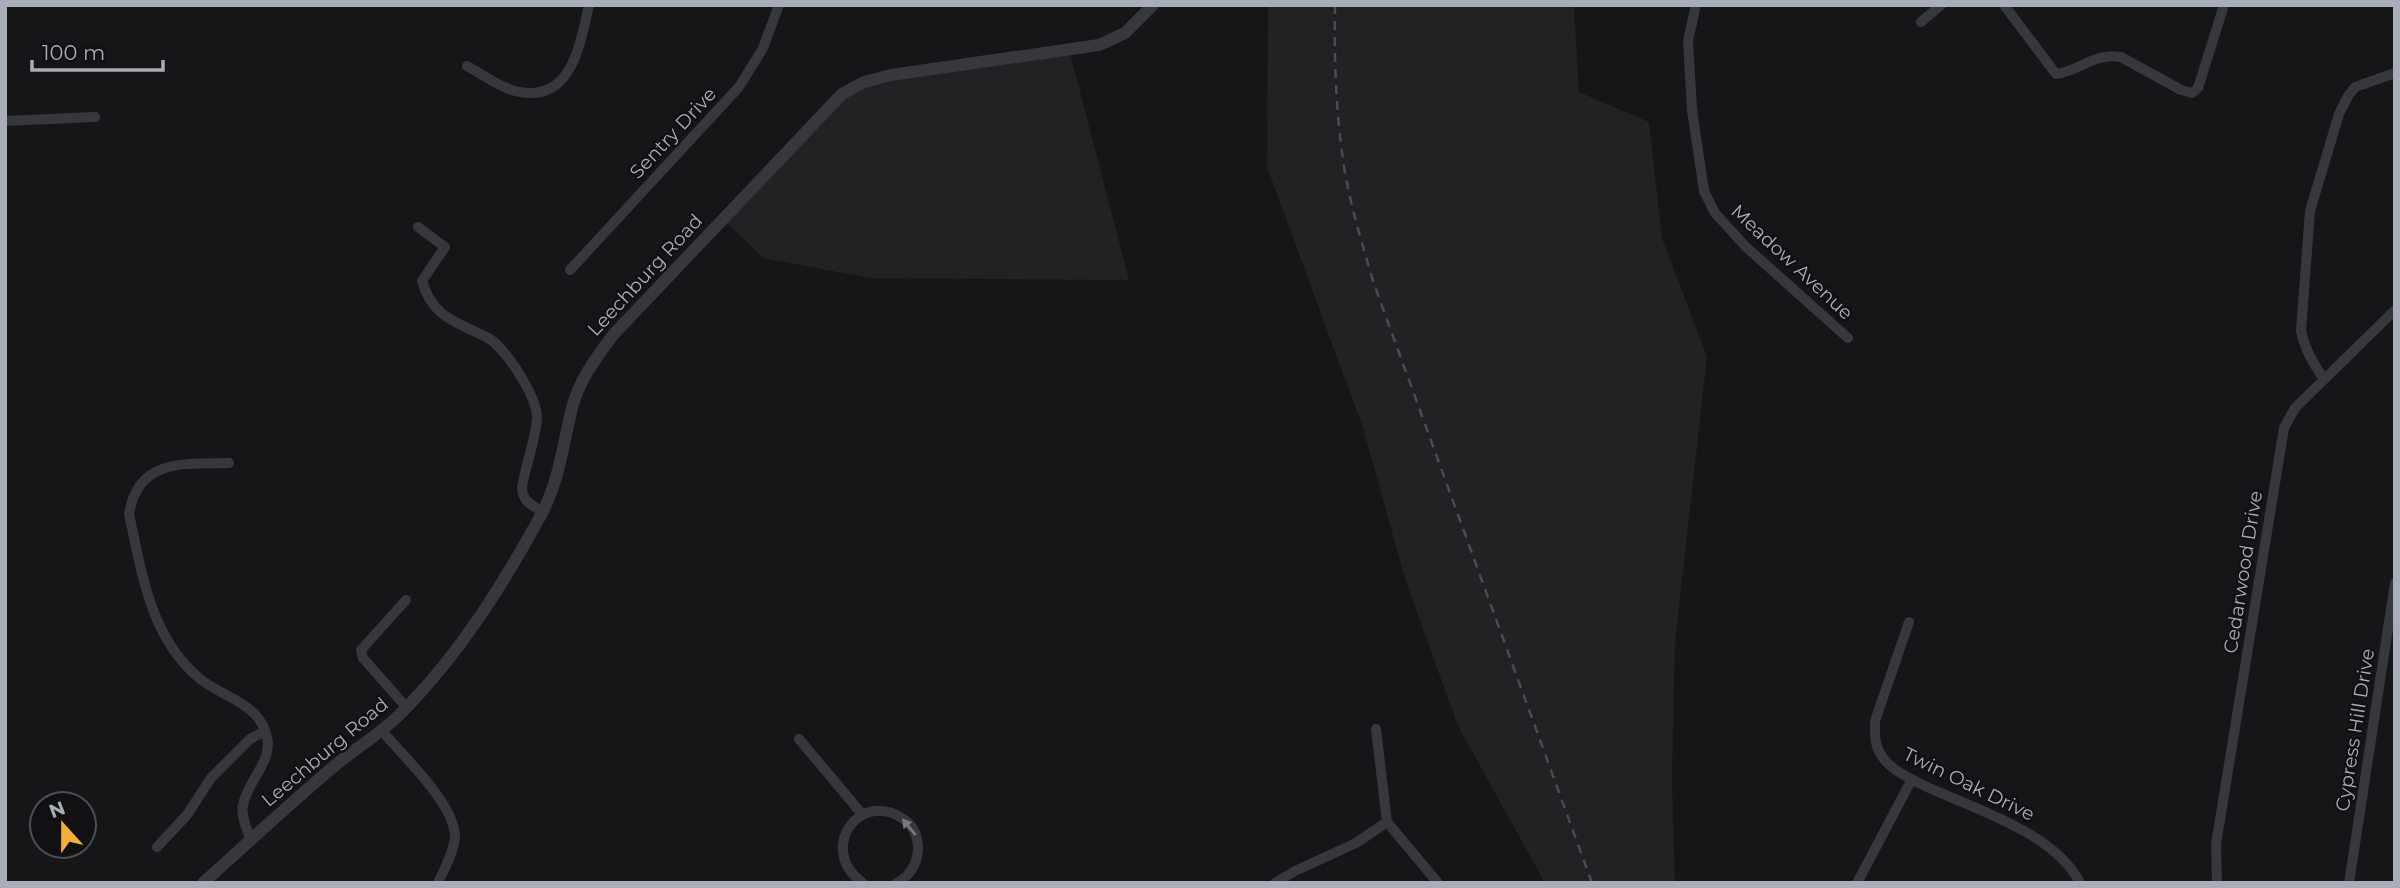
<svg xmlns="http://www.w3.org/2000/svg" width="2400" height="888" font-family="Montserrat,sans-serif">
	<style>
		.built { fill: #222225 }
		.lines { fill: none; stroke-linecap: round; stroke-linejoin: round }
		.minor { stroke: #37383d; stroke-width: 10 }
		.tertiary { stroke: #37383d; stroke-width: 12 }
		.rail { stroke: #4a4c52; stroke-width: 2.5; stroke-dasharray: 9 7; stroke-linecap: butt }
		.oneway { fill: #757881 }
		.labels { text-anchor: middle; dominant-baseline: central; stroke-width: 5; stroke-linejoin: round; paint-order: stroke }
		.street-label { font-size: 19px; fill: #a8adb8; stroke: #111113 }
	</style>
	<rect width="100%" height="100%" fill="#161618"/>
	<g class="built">
		<polygon points="1268,5 1574,5 1579,92 1649,122 1662,238 1707,357 1675,643 1672,779 1675,883 1545,883 1458,726 1406,582 1363,428 1267,167"/>
		<polygon points="1069,49 1129,280 870,278 763,258 723,219 853,88"/>
	</g>
	<g class="lines">
		<g class="minor">
			<polyline points="1696,5 1688,41 1692,110 1704,191 1715,213 1746,247 1848,338"/>
			<path d="M2004,5L2056,74C2079,71 2096,52 2121,57L2181,90L2192,93L2198,88L2224,5"/>
			<polyline points="1921,22 1941,5"/>
			<path d="M467,66C482,74 499,87 515,91C572,105 580,44 589,5"/>
			<polyline points="5,121 95,117"/>
			<path d="M418,227L445,247L422,281C433,319 458,322 488,338C506,348 538,398 537,419C535,441 526,465 522,487C522,501 531,505 543,512"/>
			<polyline points="570,270 739,87 763,48 779,5"/>
			<path d="M2324,379C2313,363 2305,350 2301,331L2310,211L2339,114L2348,96L2355,87L2395,73"/>
			<path d="M229,463C184,464 138,458 129,514C142,573 150,637 199,678C222,697 253,701 265,730C277,760 248,778 243,805C240,815 248,831 251,841"/>
			<polyline points="406,600 361,650 363,658 407,708"/>
			<path d="M1909,622L1875,721C1875,732 1874,743 1880,753C1889,770 1911,779 1927,787C1976,809 2056,834 2080,883"/>
			<polyline points="1376,729 1387,822"/>
			<path d="M382,731C403,756 455,804 455,837C454,852 444,869 438,883"/>
			<polyline points="799,739 862,814"/>
			<polyline points="1387,822 1438,883"/>
			<polyline points="157,847 187,815 211,778 250,739 265,731"/>
			<path d="M863,883C816,850 860,787 905,820C914,827 918,837 918,848C918,863 910,876 897,883"/>
			<polyline points="1275,883 1295,871 1356,843 1387,822"/>
			<polyline points="1857,883 1912,779"/>
			<polyline points="2217,883 2216,844 2284,428 2295,408 2395,310"/>
			<polyline points="2349,883 2395,583"/>
		</g>
		<path class="tertiary" d="M203,883C248,843 292,801 338,763C362,744 387,729 408,706C462,650 504,583 541,515C559,482 563,444 572,408C579,380 596,358 613,335L842,94L864,82L891,75L1099,45L1125,33L1153,5"/>
		<path class="rail" d="M1335,5C1334,62 1336,117 1345,173C1352,211 1363,247 1374,284L1592,883"/>
	</g>
	<defs><path id="oneway-solid" d="M-6-.8H1V-3.2L6.5 0L1 3.2V.8H-6Z" transform="scale(1.75)"/></defs>
	<use class="oneway" href="#oneway-solid" transform="translate(909 827) rotate(-129)"/>
	<g class="labels">
		<g class="street-label">
			<text transform="translate(673 133) rotate(-47)">Sentry Drive</text>
			<text transform="translate(1792 262) rotate(43)">Meadow Avenue</text>
			<text transform="translate(645 275) rotate(-47)">Leechburg Road</text>
			<text transform="translate(2243 572) rotate(-81)">Cedarwood Drive</text>
			<text transform="translate(2355 730) rotate(-81)">Cypress Hill Drive</text>
			<text transform="translate(325 752) rotate(-40)">Leechburg Road</text>
			<text transform="translate(1969 784) rotate(26)">Twin Oak Drive</text>
		</g>
	</g>
	<rect width="2400" height="888" fill="none" stroke="#a8adb8" stroke-width="14"/>
	<g transform="translate(63 825) rotate(339)"><circle r="33" fill="#111113" stroke="#4d4f55" stroke-width="2"/>
	<path d="M0-5L12 26L0 18L-12 26Z" fill="#f2b134"/>
	<text y="-10" font-size="19" font-weight="bold" text-anchor="middle" fill="#a8adb8">N</text>
	</g>
	<path d="M32 60v10h131v-10" fill="none" stroke="#a8adb8" stroke-width="3.5"/>
	<text x="42" y="60" font-size="21" fill="#a8adb8" stroke="#111113" stroke-width="5" paint-order="stroke">100 m</text>
</svg>
